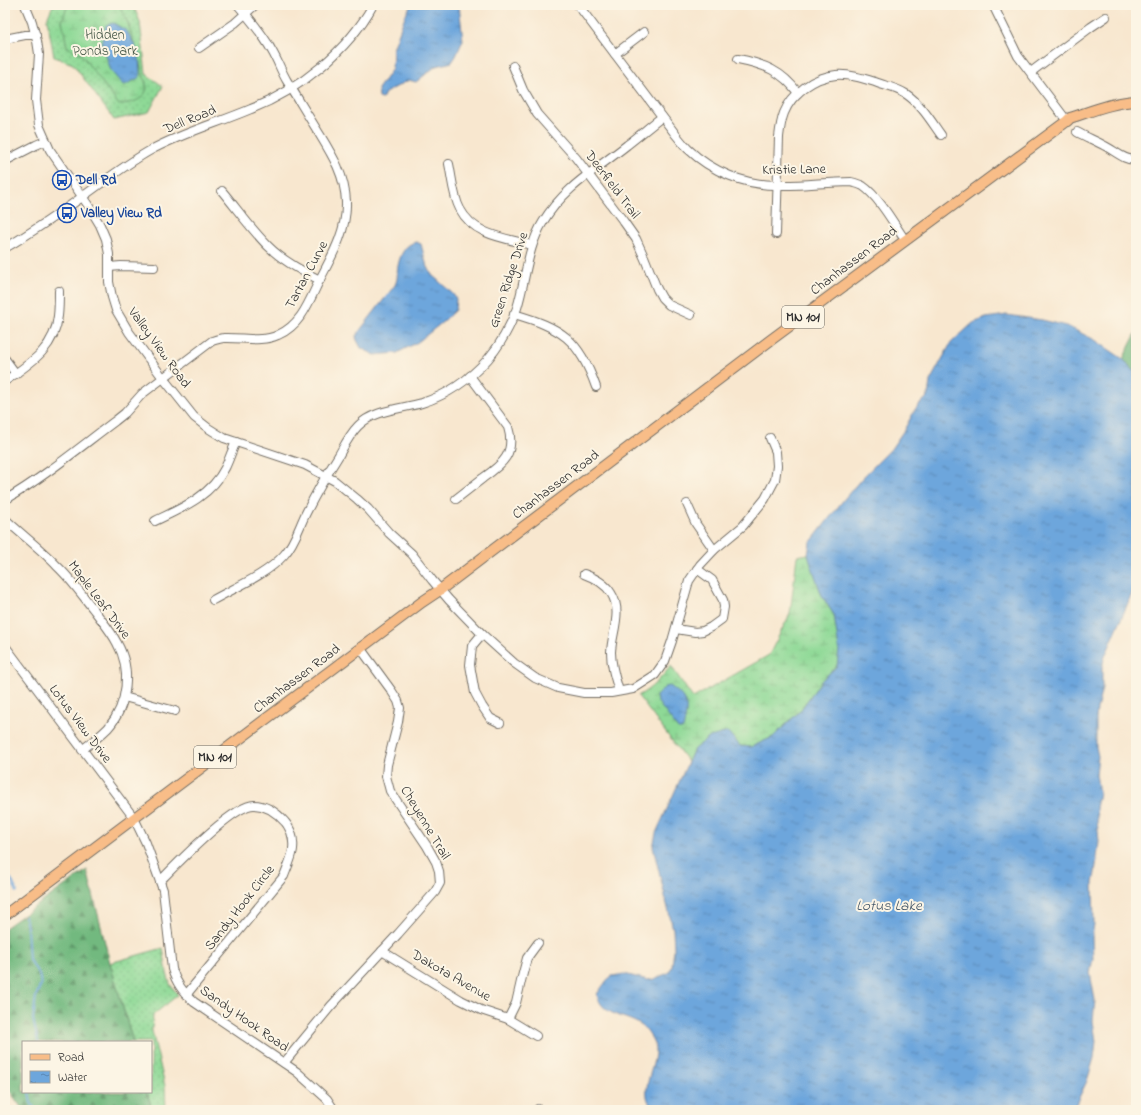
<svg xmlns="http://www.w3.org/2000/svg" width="1141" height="1115" font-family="'Indie Flower',sans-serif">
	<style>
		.grass { fill: url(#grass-dots); stroke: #5c8260 }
		.forest { fill: url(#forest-firs); stroke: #4e7255 }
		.wetland { fill: url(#wetland-marsh); stroke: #5c8260 }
		.water { fill: url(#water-ripples); stroke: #4c6884 }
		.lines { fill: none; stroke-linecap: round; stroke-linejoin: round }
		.stream { stroke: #6da6dc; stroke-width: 2 }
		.minor-casing { stroke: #736d64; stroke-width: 10 }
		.major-casing { stroke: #736d64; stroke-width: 12 }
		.minor { stroke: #fff; stroke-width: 8 }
		.major { stroke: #f8bd88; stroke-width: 10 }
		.labels { text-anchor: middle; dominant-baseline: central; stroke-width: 4; stroke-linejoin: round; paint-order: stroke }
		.shield { fill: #fcf5e5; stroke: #6a6863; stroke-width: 1 }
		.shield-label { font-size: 13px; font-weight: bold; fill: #2b2b2b }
		.park-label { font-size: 14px; fill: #445646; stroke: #fcf5e5 }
		.street-label { font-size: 14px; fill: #2b2b2b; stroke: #fcf5e5 }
		.transit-label { font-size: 14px; font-weight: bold; fill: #164399; stroke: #fcf5e5; text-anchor: start }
		.water-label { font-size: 15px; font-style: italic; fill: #425669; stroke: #fcf5e5 }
	</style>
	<defs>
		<pattern id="grass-dots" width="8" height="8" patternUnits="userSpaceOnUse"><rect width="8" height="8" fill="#8ed996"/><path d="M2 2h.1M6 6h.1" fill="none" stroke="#7bba81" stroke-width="1.8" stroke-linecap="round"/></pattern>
		<pattern id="forest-firs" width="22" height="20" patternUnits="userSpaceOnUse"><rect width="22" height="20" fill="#72b97f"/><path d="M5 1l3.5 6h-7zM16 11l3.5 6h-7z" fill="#5e9768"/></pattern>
		<pattern id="wetland-marsh" width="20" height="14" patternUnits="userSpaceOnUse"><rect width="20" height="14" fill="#8ed996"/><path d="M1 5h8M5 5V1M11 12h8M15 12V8" fill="none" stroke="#7bba81"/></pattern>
		<pattern id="water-ripples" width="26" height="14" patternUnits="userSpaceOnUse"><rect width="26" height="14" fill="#6da6dc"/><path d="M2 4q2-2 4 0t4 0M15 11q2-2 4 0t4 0" fill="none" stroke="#5a87b3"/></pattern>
	</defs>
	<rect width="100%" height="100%" fill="#fcf5e5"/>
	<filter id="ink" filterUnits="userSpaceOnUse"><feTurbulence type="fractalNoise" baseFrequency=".025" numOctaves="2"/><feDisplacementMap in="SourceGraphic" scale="8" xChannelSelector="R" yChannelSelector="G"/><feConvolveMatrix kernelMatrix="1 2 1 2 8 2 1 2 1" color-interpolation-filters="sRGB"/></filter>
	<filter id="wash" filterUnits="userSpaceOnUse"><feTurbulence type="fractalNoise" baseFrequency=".012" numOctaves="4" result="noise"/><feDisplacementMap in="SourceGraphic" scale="16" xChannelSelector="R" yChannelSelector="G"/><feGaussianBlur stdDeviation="0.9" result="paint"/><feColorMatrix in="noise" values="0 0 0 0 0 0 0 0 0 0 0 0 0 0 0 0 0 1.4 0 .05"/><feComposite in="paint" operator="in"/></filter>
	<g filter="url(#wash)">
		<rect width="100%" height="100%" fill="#f8e7cf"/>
		<g class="grass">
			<polygon points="53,5 133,5 140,22 146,74 163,86 149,112 114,120 73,64 54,57 47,19"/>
			<polygon points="163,948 167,973 170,984 178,995 153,1015 152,1031 165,1086 166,1110 152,1110 147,1092 151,1092 151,1042 133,1042 110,963"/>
		</g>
		<g class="forest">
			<polygon points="1136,333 1136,374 1123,359"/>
			<polygon points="87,870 110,963 133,1042 23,1042 23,1092 147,1092 152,1110 23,1110 5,1084 5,928"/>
		</g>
		<g class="wetland">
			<path d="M68,5H119L128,23L147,88C143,102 132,102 119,105L80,53L67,47L62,20Z"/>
			<path d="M808,554L822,596L834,615L840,649L837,666L822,680L800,711L773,737L751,747L740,746L694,749L688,762L638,696C652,688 660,679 671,666L693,698L769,655L790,614L797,556Z"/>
		</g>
		<g class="water">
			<polygon points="411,5 459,5 463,40 456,56 452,62 436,66 416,82 409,80 385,93 382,99 379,98 378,89 392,69 393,49 405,16"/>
			<polygon points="113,23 127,31 139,53 140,77 125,85 122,84 111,71 102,42 106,25"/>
			<path d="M416,242L421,244L426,263L432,275L453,294L456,299L455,310L445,320L418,342L397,353L375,355L361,348L357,340L356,336L361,329L395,285C399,276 396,274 398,266C400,255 405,244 416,242Z"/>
			<path d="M1007,315L1042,320L1067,326L1095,340L1123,359L1136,374V584L1104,659L1102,669V688L1097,709L1096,719V747L1098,756L1096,774L1099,793L1096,808L1099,842L1095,873L1093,883L1094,924L1092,937L1093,958L1090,973L1095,1000L1093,1021L1096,1041L1094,1058L1087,1081L1073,1110H656C632,1094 663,1061 653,1041C651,1037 646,1029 642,1026C628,1015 601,1017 597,994L607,980L612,976L624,974L648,980L654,979L668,973L672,967L674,948L673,929L653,847L656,833L694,749L710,737L728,732L740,746L751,747L773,737L800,711L822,680L837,666L839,649L834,615L822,596L811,564L808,554L810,543L845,498L863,477L891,449L904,430L916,408L928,396L930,381L951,343L973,323L986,318Z"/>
			<path d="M670,686C690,700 688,707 683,729H678L657,701L656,696L665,687Z"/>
		</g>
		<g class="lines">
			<g class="stream">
				<polyline points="5,874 11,879 17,892"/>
				<polyline points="25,916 27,928 29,960 39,974 41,984 36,996 33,1019 38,1042"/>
				<polyline points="29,1092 31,1103 36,1110"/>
			</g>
		</g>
	</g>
	<g filter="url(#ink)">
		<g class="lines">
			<defs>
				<g id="minor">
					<polyline points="25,5 32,22 37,41 39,54 36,100 39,125 50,150 88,205 100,225 106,239 109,254 109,282 112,297 116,310 129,332 163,378 194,417 208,428 224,438 305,465 335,481 357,499 368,509 389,533 412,554 432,580 449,600 482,634 514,663 535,678 558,688 584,693 611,693 633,689 655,675 665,661 672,641 689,581 700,565 714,550 743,526 765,499 775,480 777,466 776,452 770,438"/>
					<path d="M578,5L676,135C680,140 684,145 688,149C712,172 745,185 777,185C802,186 826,182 851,182C855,183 859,184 863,186C879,197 894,224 905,240"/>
					<polyline points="993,5 1018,56 1067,121"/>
					<polyline points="5,39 25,35 36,35"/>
					<polyline points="199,48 235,23 255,5"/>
					<polyline points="615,54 644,32"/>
					<path d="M738,59C764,64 782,71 798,93"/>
					<polyline points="513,66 523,90 537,114 576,158 624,222 636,239 645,259 657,289 662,298 669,305 691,315"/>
					<polyline points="1031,72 1091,27 1106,17"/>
					<path d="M1077,132C1086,137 1096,141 1105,146C1115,151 1125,161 1136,160"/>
					<polyline points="5,161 36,145 45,141"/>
					<path d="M449,164C452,178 453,196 460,209C474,236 506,238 532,245"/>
					<path d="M222,191C237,209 251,229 268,246C283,261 301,271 320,280"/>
					<path d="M776,234L779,137C780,128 781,121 784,113C792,93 814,77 836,75C849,74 862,78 875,82C885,86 897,88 906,94C921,104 931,121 941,135"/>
					<path d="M5,248C38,229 70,206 100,184C117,172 133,160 151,150C182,133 218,123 251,109C299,90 348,51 373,5"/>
					<polyline points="109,267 121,266 154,267"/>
					<path d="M514,314C562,328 579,339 596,387"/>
					<polyline points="5,359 16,374"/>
					<path d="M5,381C29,364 55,349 58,316C59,308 59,299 59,291"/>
					<path d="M456,499C465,492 474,485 483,478C503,464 516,453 508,427L470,376"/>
					<path d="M5,500C44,477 79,448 115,421L125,413L142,394L212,341C216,340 220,338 224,338C242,337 261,343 278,335C301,325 309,302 319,281C332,256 347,231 346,202C345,174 331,153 317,130C307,114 297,97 287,81C281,71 278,61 272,51C263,34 250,19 238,5"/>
					<polyline points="687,504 696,524 714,550"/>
					<path d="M5,519C22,535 41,549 57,566C71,579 82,595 94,610C102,621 111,631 117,643C132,669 128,705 108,728C100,736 91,743 82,750"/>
					<path d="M155,521C182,508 211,496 225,468C229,460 232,450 236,442"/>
					<path d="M584,574C595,578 605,583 611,593C623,611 612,632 611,652C611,666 615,678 619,691"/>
					<path d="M213,600C236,587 266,575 284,555C295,543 299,527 306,513C316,493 327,474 339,455C344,446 350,434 358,426C373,410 401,409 422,403C447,395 470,379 488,359C501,344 510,327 517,308C526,279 527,248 543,222C563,188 597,169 627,145C639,136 650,126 662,117"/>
					<polyline points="676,629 695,632 703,631 711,627 722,619 724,607 723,600 712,580 697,569"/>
					<polyline points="482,634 472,646 470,665 475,693 482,706 490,718 500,723"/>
					<path d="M5,646L134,818L146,843L163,890L172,969C176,983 183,992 194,1002L297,1072L327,1099L334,1110"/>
					<polyline points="124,697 175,711"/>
					<path d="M160,881C176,865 233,805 254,805C266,805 277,813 285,822C288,825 289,828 291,832C297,849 290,860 284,876L186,995"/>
					<polyline points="382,951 461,1000 481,1010 508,1019 536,1036"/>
					<polyline points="508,1019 516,1003 522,977 527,958 538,943"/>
					<polyline points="284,1063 331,1006 398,934 435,892 440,883 439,871 436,862 427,846 390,791 386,776 387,765 398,722 400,708 398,701 391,690 361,649"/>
					<polyline points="537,1110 538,1109"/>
				</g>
				<path id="major" d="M5,915L422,602L440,590L772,339L1067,121L1070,118C1092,111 1113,102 1136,101"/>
			</defs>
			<use href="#minor" class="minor-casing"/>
			<use href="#major" class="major-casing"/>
			<use href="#minor" class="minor"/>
			<use href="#major" class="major"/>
		</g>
	</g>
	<defs>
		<symbol id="bus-ring" viewBox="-11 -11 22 22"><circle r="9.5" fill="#fcf5e5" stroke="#1a4fb4" stroke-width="1.5"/><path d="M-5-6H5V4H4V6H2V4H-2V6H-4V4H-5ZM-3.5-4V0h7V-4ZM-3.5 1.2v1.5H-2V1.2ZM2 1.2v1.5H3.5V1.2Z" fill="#1a4fb4"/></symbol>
	</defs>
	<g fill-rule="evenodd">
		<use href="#bus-ring" x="51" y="169" width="22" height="22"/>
		<use href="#bus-ring" x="56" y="202" width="22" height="22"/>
	</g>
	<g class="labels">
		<g class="shield">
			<rect x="782" y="306" width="42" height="22" rx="3"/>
			<rect x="194" y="746" width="42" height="22" rx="3"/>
		</g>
		<g class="shield-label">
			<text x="803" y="317">MN 101</text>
			<text x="215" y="757">MN 101</text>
		</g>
		<g class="park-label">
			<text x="105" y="35">Hidden<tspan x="105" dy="16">Ponds Park</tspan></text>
		</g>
		<g class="street-label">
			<text transform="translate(190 120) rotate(-22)">Dell Road</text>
			<text transform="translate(794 170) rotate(-1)">Kristie Lane</text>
			<text transform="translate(612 185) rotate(53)">Deerfield Trail</text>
			<text transform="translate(854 261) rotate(-37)">Chanhassen Road</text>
			<text transform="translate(307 275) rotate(-62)">Tartan Curve</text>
			<text transform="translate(509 280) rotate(-72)">Green Ridge Drive</text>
			<text transform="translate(159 348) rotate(54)">Valley View Road</text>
			<text transform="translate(556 485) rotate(-37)">Chanhassen Road</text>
			<text transform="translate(99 600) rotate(53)">Maple Leaf Drive</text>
			<text transform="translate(297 679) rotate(-37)">Chanhassen Road</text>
			<text transform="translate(80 724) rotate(53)">Lotus View Drive</text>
			<text transform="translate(425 823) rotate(59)">Cheyenne Trail</text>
			<text transform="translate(240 908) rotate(-52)">Sandy Hook Circle</text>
			<text transform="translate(451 976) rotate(30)">Dakota Avenue</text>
			<text transform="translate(244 1019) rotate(35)">Sandy Hook Road</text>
		</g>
		<g class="transit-label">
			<text x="76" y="180">Dell Rd</text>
			<text x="81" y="213">Valley View Rd</text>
		</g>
		<g class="water-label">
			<text x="889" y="906">Lotus Lake</text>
		</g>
	</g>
	<rect width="1141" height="1115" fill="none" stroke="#fcf5e5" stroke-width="20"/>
	<rect x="22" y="1041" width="130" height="52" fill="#fcf5e5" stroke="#a8a49b"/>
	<rect x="30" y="1054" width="20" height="6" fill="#f8bd88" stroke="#a8a49b"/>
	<text x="58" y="1061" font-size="12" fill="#2b2b2b">Road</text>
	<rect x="30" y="1071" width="20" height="12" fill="url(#water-ripples)" stroke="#a8a49b"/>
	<text x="58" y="1081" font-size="12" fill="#2b2b2b">Water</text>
</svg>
